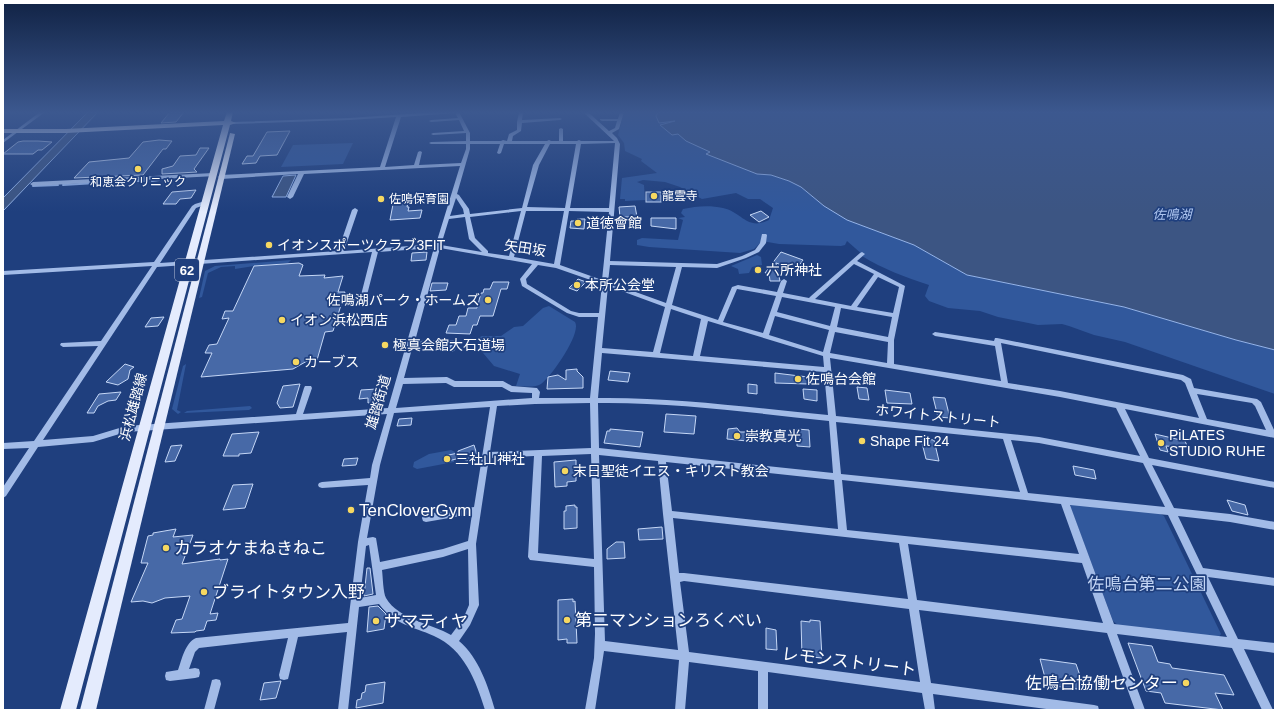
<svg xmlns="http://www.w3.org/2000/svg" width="1278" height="713" font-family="Arial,'Noto Sans JP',sans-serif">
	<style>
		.green { fill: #31589c }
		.water { fill: #3c5583; stroke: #95b4e9 }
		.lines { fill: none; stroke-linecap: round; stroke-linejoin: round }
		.stream { stroke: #95b4e9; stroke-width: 2 }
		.building { fill: #4769a7; stroke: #c5d7f6 }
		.minor { fill: #a2bbe7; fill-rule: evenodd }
		.major { fill: #e4ebfd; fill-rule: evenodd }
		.poi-dot { fill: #f6d861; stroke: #1f3f7e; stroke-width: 1.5 }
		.labels { text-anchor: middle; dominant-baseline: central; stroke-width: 3.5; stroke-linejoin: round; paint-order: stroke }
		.far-poi-label { font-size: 12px; fill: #fff; stroke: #1f3f7e; text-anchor: start }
		.far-water-label { font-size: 13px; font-style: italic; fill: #adc5ef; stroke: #1f3f7e }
		.shield { fill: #1f3f7e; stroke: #bcc5d8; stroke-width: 1 }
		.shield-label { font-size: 13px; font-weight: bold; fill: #fff }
		.poi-label { font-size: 14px; fill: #fff; stroke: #1f3f7e; text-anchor: start }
		.street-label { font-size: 14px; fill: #fff; stroke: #1f3f7e }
		.near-poi-label { font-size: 17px; fill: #fff; stroke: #1f3f7e; text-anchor: start }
		.near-park-label { font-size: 17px; fill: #c5d7f6; stroke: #1f3f7e }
		.near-street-label { font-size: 17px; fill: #fff; stroke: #1f3f7e }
	</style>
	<rect width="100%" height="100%" fill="#1f3f7e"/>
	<g class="green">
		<path d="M624,112H658L656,114L659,123L675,121L661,125L672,135L678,134L686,141L710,152L707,154L756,174L771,175L789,181L801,187L824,206L847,220L914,245L967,275L1124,307L1236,340L1275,350V394L1125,342L1094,335L1069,326L1062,324L1038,325L998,317L980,311L948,308L929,301L925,296L929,285C905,277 883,269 862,256L863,255L847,241L845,245L841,246L779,244L762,241L754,249L740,253L649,247L637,245V240L642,238L678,240L683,220L678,218L685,217L681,213L683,209C696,206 710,205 723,208C742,212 747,231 769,220L773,208L760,199H748L736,193L702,199L680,187L665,182L643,180L637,182L644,185L645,200L625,201V199H620L622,178L657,173L641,161L642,159L625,151L624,143L618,135Z"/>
		<polygon points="353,143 343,164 281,167 293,145"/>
		<polygon points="757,255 761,257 762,265 752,267 749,273 739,274 738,269 731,266"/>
		<polygon points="291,260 288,263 254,266 235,269 235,266 221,267 208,273 202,297 199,298 205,271 215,266"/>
		<path d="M549,306L575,322C582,333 551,377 541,384C535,388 523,386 516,386L520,374L494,366L478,347V338L482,336H501L514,327L523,326L543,308Z"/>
		<polygon points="186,364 177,410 181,412 178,414 172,409 183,366"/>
		<polygon points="250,406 252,408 249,410 184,413 187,411"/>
		<polygon points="451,450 455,452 454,462 417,469 413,467 414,462 429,454"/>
		<polygon points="1073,504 1159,513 1164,516 1221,634 1218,638 1119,626 1113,621 1070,506"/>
	</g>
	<g class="water">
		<polygon points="88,112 98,112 3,211 3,198"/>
		<polygon points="658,112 1275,112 1275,350 1236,340 1124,307 967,275 914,245 847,220 824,206 801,187 789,181 771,175 757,174 706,154 710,152 686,141 678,134 672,135 660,125 675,121 659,123 656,116"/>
		<polygon points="296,175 286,197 272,197 283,176"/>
	</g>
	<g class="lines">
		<g class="stream">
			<polyline points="137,181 145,181"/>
			<polyline points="152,181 159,180"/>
			<polyline points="116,182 129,182"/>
			<polyline points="100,183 109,183"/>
			<polyline points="63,185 96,183"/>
			<polyline points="33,186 58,185"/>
		</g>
	</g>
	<g class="building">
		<polygon points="170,112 184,112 176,122 161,123"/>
		<polygon points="290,131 277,155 260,156 256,163 242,164 247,156 253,156 267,132"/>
		<polygon points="159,140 172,141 166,149 163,149 143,175 74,178 89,162 129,158 143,142"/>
		<polygon points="23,141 38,141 52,142 42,150 38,150 33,154 3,154 18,142"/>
		<polygon points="200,148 209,148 194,169 197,172 162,174 162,169 173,166 180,156 196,155"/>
		<polygon points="196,190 191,198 180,199 176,204 163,204 172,192"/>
		<rect x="646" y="192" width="15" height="10"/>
		<polygon points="394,199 409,199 407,207 409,207 408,211 422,210 420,218 390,220"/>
		<polygon points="635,206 637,217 620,217 619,207"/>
		<polygon points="761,211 769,217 759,222 750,215"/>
		<polygon points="651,218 676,218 676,229 651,226"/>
		<polygon points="577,219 585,219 584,229 570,228 571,221 577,221"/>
		<polygon points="427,252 426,260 411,261 412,253"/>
		<polygon points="781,252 803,260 796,270 776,263 780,281 770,281 769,273 765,273"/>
		<polygon points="299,263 303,265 299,276 325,275 324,278 343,276 338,292 345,292 333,331 325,332 317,360 307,361 293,369 201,377 212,353 205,353 209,345 217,344 229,318 222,319 225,311 233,311 254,266"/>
		<polygon points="578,279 586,282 577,291 569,288"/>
		<polygon points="493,282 509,282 507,289 501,289 493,316 480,316 477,325 473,325 470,334 446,333 449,325 456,325 459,316 466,316 468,308 477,308 481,293 483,293 484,289 490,289"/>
		<polygon points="432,283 448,283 446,290 430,291"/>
		<polygon points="164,317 158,326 145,327 151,318"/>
		<polygon points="125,364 134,367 130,370 128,379 118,385 106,382"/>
		<polygon points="577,369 577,371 583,377 583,388 547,389 548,377 558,375 566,380 566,370"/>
		<polygon points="610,371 630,373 628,382 608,380"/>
		<polygon points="775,373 808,377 808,384 775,383"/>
		<polygon points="300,384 293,407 280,408 277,403 283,386"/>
		<polygon points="748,384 757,385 757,394 748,393"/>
		<polygon points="857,387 867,388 869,400 859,399"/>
		<polygon points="377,389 375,402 368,403 368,398 359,399 361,390"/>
		<polygon points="803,389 817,390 817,401 804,399"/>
		<polygon points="885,390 910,393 912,404 887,403"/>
		<polygon points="121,392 116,400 108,401 98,406 94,413 87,413 99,394"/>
		<polygon points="933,397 945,398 950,418 938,417"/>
		<polygon points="666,414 696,416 694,434 664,432"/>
		<polygon points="412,418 411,425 397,426 399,419"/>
		<polygon points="737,428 740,432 747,432 747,441 727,439 728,429"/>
		<polygon points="610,429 643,432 640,447 604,443 607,431 610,431"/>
		<polygon points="797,429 809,430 810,447 797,446"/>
		<polygon points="259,432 251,453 239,454 239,456 223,456 232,434"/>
		<polygon points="1155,434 1185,441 1188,448 1166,446 1168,452 1160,450"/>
		<polygon points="921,439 934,440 939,461 926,459"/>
		<polygon points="182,445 175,461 165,462 171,446"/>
		<polygon points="474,445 478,458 466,461 464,457 444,462 444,456 458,453 458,451"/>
		<polygon points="358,458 356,465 342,466 344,459"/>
		<polygon points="576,460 576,481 567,482 567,486 555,487 554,462"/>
		<polygon points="1073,466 1094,470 1096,479 1075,475"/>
		<polygon points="253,484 245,508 223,510 233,485"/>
		<polygon points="1227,500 1245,505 1248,515 1232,511"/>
		<polygon points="575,505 575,507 577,507 577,528 564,529 564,511 566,511 566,506"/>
		<polygon points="662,527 663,539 639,540 638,529"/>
		<polygon points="176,529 173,537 193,535 182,564 220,559 220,560 228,559 210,614 218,613 216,620 207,621 204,630 196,631 195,632 171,633 176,620 182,619 190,596 165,598 152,603 143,601 131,602 148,563 141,563 148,536 153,535 153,533"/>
		<polygon points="616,542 624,542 625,558 607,559 607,549"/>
		<polygon points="367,568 370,568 373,594 364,596"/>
		<polygon points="573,599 573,602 575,601 577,643 567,643 567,639 558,640 558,600"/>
		<polygon points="378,606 386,614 384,629 367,632 369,607"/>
		<polygon points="810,620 820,621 822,658 802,656 801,621 810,622"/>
		<polygon points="766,628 776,630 777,650 766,649"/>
		<polygon points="1128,643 1152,646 1158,662 1170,664 1172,668 1224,675 1234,695 1215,693 1223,710 1165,703 1161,693 1146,691"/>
		<polygon points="1040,659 1076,664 1085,690 1047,685"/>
		<polygon points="281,681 276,698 260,700 264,683"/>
		<polygon points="385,682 383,703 356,708 357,700 361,699 362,693 365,692 366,685"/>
	</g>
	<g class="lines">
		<g class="minor">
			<polygon points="40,112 45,112 3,143 3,140"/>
			<path d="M435,112H459L470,133V141H501L503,140L507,141L509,134L517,130V122L519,112H523L522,120L560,118L562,119L560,120L522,123L521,131L513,136L512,141H547L549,140L551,141H559V129L561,128L563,129V141H577L579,140L581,141H614L583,112H588L609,131L615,128L617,121H602L600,120V119H618L620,112H624L619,129L612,133L617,138L620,144L610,261L717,264L742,256L755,250L760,243L762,234H766L767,235L766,243L759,252L746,258L717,268L682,267L672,305L718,320L732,287L738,285L777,292L781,281L784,279L787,281L783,293L809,298L811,296L860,253L862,252L865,254L857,261L905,286L894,340V364L1001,381L995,346L935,336L932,334L935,332L994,341L995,338H997L1183,375L1191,379L1194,388L1257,399L1261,402L1275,432V438L1125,409L1149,458L1275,482V488L1152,465L1174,508L1230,514L1275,522V530L1230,522L1178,516L1203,568L1275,578V586L1208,577L1238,639L1275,643V653L1244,649L1273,710H1262L1232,648L1117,634L1145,710H1135L1107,633L919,610L931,683L1094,705L1098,706L1099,710H1054L933,694L935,710H925L922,693L768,672V710H758V671L689,662L685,710H675L679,660L604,651L595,710H585L594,658L595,634L594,567L530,560L528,557L534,456L489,458L476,544L479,605L470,625L459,641C479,658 488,686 495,710H485C476,681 464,649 434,636C412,626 395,625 379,604L359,607L348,710H338L347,632L298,637L289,675L288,679L284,680L280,679L279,675L288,638L199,648L195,652L189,669L195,668L199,669L200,673L199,677L195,678L170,681L166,680L165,676L166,672L178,670C182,659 185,643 196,638L348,623L358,542L368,485L322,488L319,487L318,485L319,483L322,482L370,478L372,465L387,414L126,432L93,442L38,447L6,496L3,498V487L29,448L3,449V443L34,441L98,346L63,347L60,345L61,343L101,341L152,266L3,275V271L154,262L192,206L195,204L205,201L208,203L207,204L196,208L160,263L338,251L352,210L355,208L358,210L344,251L436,244L460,166L304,174L293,197L290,199L287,197L298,174L221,179L218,177L221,175L380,167L396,117L349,120L234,124H232V122L349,118ZM455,113L458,118L431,120L429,121L431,122L459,120L464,131L433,133L431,134L433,135L466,133V141L431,142L429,143L431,144H466V149L461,163L419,165L422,152L420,151L418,152L414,165L385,167L401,117ZM615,143L609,208H570L581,144ZM470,144H500L497,153L499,154L501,153L504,144H545L533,165L522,208L470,214L469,209L459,195L457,194L470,149ZM550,144H576L565,208L527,207L539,165ZM456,198L463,209L464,214L450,216ZM521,211L509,256L488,253V251L475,238L470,217ZM526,211H564L554,264L514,257ZM569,211L609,212L602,280L560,265ZM465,217L469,239L482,252L441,245L449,219ZM434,248L388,408L303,414L312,388L311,386H305L304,388L296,414L126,426L93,436L43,440L157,267L372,252L360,299L363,301L366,299L378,252ZM440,248L532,264L520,279L522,286L567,313L579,317H598L590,398H539L540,392L537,388L512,386L503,381H455L447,377L404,378L413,345L450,344L449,350L450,352H452L455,350L457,342L454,340L415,341ZM854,264L874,274L851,306L815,299ZM538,265L556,268L602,284L599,313H579L571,311L527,284L526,279ZM610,265L676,267L666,303L608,282ZM878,277L899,287L893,313L857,307ZM608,286L665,307L653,352L602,348ZM737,289L776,296L763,333L723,322ZM782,297L835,307L830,326L777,312ZM841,308L892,317L888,337L837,327ZM671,309L701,319L693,356L660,353ZM775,316L829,330L823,352L769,335ZM708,321L823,356L824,367L700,356ZM835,332L888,342L887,363L830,353ZM1001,343L1181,380L1185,383L1199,418L1060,391L1008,383ZM602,353L824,372L828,415C752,408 675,397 598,398ZM830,358L1060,397L1116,408L1140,456L1039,437L836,416ZM446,383L454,387H502L511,392L532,393V398L396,408L403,384ZM1197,394L1252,403L1255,406L1266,430L1207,419ZM590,403L591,448L490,452L497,406L535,404ZM598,403C675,402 752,413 829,421L833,473L599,448ZM490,407L474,507L426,514L423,515L422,518L423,521L426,522L472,514L468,541L443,549L380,562L376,538L373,537L367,538L380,465L394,413ZM836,422L1003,439L1020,492L841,474ZM1011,440L1039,443L1143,463L1165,507L1028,493ZM591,454L594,559L538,553L542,456ZM599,455L658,461L663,514L678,650L605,641ZM666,462L834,480L838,529L672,511ZM842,480L1061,504L1079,554L847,530ZM1070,505L1168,515L1227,637L1114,624ZM673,518L899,543L908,599L684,573H679ZM908,544L1082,563L1103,623L917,600ZM369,545L376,595L360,598L366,546ZM468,549L469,605L463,619L451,635C432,624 398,619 386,598C383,592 383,578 382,570L443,557ZM684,581L909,609L920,682L689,652L680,582Z"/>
			<polygon points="213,173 215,174 215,176 33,186 30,184 33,182"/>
			<polygon points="216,679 220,680 221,684 214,710 204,710 211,684 212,680"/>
		</g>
		<g class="major">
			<polygon points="227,112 233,112 231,121 236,123 230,125 76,710 60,710 223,125 66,133 3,133 3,129 66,129 224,121"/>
			<polygon points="230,133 235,134 96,710 80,710"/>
		</g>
	</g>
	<linearGradient id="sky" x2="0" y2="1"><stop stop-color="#112345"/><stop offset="0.53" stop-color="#3c588f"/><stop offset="1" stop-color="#3c588f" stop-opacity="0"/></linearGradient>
	<rect width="1278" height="212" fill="url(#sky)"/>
	<g class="poi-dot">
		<circle cx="138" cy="169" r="4"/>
		<circle cx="654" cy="196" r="4"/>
		<circle cx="381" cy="199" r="4"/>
		<circle cx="578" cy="223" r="4"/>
		<circle cx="269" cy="245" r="4"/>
		<circle cx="758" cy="270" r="4"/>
		<circle cx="577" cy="285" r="4"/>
		<circle cx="488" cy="300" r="4"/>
		<circle cx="282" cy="320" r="4"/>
		<circle cx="385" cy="345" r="4"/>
		<circle cx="296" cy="362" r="4"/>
		<circle cx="798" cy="379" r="4"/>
		<circle cx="737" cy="436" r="4"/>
		<circle cx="862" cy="441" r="4"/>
		<circle cx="1161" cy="443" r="4"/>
		<circle cx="447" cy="459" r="4"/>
		<circle cx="565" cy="471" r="4"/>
		<circle cx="351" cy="510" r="4"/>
		<circle cx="166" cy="548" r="4"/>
		<circle cx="204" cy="592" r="4"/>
		<circle cx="567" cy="620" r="4"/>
		<circle cx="376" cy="621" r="4"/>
		<circle cx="1186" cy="683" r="4"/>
	</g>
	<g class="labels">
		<g class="far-poi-label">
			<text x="138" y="182" text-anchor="middle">和恵会クリニック</text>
			<text x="662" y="196">龍雲寺</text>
			<text x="389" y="199">佐鳴保育園</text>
		</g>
		<g class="far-water-label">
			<text x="1172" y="214">佐鳴湖</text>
		</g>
		<rect class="shield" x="175" y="259" width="24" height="22" rx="3"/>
		<g class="shield-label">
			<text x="187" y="270">62</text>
		</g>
		<g class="poi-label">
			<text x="586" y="223">道徳會館</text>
			<text x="277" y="245">イオンスポーツクラブ3FIT</text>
			<text x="766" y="270">六所神社</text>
			<text x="585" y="285">本所公会堂</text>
			<text x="480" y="300" text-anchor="end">佐鳴湖パーク・ホームズ</text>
			<text x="290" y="320">イオン浜松西店</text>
			<text x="393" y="345">極真会館大石道場</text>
			<text x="304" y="362">カーブス</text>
			<text x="806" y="379">佐鳴台会館</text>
			<text x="1169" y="435">PiLATES<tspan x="1169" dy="16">STUDIO RUHE</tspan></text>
			<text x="745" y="436">崇教真光</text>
			<text x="870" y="441">Shape Fit 24</text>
			<text x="455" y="459">三社山神社</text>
			<text x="573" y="471">末日聖徒イエス・キリスト教会</text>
		</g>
		<g class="street-label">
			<text transform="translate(525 248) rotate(9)">矢田坂</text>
			<text transform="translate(378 402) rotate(-74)">雄踏街道</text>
			<text transform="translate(133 407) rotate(-75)">浜松雄踏線</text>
			<text transform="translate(938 416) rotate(6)">ホワイトストリート</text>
		</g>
		<g class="near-poi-label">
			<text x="359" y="510">TenCloverGym</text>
			<text x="174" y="548">カラオケまねきねこ</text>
			<text x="212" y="592">ブライトタウン入野</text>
			<text x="575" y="620">第二マンションろくべい</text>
			<text x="384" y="621">サマティヤ</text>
			<text x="1178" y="683" text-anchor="end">佐鳴台協働センター</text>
		</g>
		<g class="near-park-label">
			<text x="1147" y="584">佐鳴台第二公園</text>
		</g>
		<g class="near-street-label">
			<text transform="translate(849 662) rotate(7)">レモンストリート</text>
		</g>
	</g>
	<rect width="1278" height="713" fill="none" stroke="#ffffff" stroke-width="8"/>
</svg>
